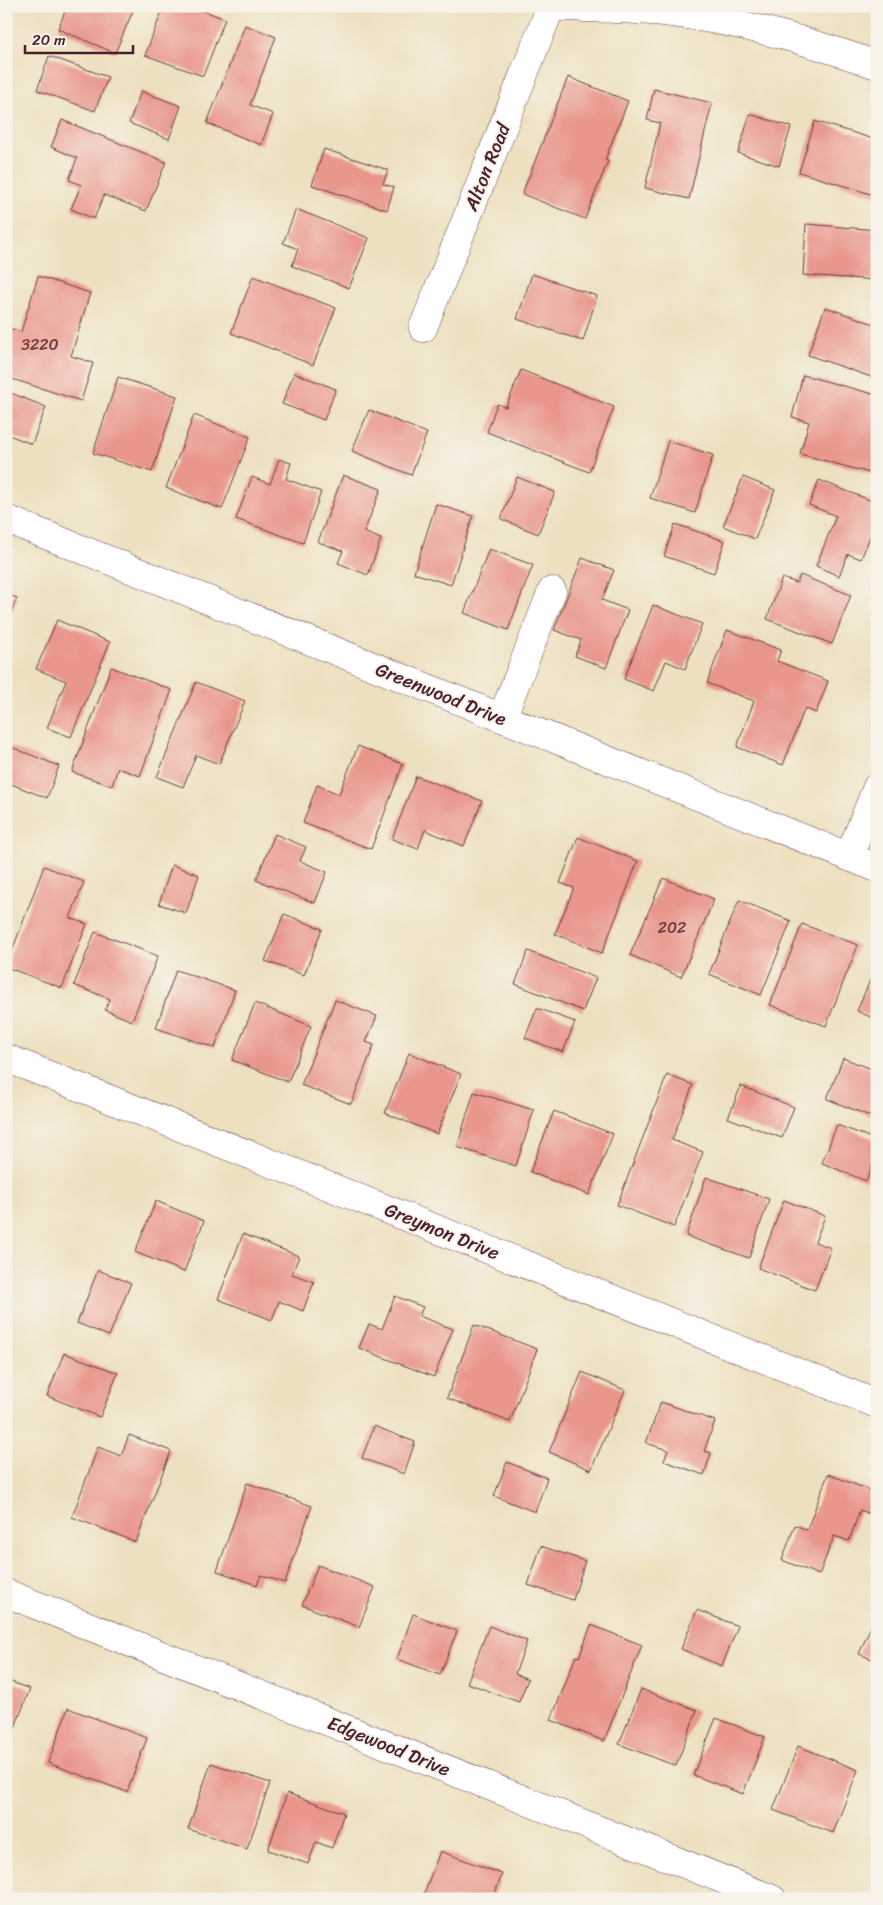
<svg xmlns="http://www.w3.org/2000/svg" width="883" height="1905" font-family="Sriracha,sans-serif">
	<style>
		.building { fill: #e9968b }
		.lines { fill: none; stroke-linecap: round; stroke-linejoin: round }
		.minor-casing { stroke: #623c41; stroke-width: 29 }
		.minor { stroke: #fff; stroke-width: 28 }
		.labels { text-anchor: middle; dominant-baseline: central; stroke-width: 4; stroke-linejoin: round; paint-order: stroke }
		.number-label { font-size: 16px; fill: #723d43 }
		.street-label { font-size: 19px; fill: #4a1f2b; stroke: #f7f3e8 }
	</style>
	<rect width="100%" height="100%" fill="#f7f3e8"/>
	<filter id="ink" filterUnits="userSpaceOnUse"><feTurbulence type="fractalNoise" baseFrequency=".02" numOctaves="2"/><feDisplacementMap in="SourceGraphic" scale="10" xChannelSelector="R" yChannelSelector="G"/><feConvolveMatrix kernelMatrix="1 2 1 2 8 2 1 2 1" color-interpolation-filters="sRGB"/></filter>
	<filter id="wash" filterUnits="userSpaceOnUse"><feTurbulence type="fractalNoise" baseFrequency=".0096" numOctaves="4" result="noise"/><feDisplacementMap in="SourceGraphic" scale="20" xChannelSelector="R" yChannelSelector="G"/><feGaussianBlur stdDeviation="1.12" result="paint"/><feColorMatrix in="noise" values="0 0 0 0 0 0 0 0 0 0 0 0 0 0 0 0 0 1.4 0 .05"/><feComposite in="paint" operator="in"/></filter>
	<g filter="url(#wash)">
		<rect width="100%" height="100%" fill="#ede0bf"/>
		<g id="blocks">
			<g class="building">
				<polygon points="67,6 135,6 115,53 58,29"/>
				<polygon points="164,6 191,6 225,19 203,76 145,55"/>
				<polygon points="245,25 276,37 250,105 273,114 261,145 207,123"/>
				<polygon points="49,56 108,77 95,111 37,90"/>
				<polygon points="568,77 628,101 605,160 608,161 585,219 522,194"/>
				<polygon points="654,89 712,103 689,199 645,188 660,123 647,120"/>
				<polygon points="141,91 181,106 169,139 129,123"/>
				<polygon points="750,114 791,127 779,166 738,153"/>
				<polygon points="62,120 166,162 146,211 104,195 94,219 71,209 81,185 69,180 77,158 51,147"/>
				<polygon points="815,121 877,140 877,196 799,172"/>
				<polygon points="324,149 388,170 383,184 394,187 387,210 312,185"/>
				<polygon points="296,209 369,238 349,288 292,266 298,249 283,243"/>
				<polygon points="806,224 877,230 877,280 803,275"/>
				<polygon points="532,274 597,296 583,341 517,319"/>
				<polygon points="38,276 90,293 71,356 93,363 81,401 6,377 6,327 21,332"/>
				<polygon points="253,276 336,308 313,365 231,333"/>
				<polygon points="825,307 877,325 877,379 808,355"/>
				<polygon points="521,370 614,407 589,472 487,432 497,404 506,407"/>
				<polygon points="294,373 336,389 324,420 282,404"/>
				<polygon points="803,375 877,395 877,475 800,454 809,422 792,417"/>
				<polygon points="118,377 177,396 152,472 93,453"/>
				<polygon points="6,391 46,407 32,444 6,434"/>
				<polygon points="369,410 427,433 411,475 352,451"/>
				<polygon points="194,415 250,437 222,509 166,488"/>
				<polygon points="668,441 713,455 695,513 650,498"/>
				<polygon points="279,459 291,463 286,479 321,492 303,543 236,519 252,477 270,484"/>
				<polygon points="343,475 381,489 364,532 381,539 368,575 338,563 343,551 318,542"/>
				<polygon points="517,477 555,492 538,534 501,519"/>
				<polygon points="743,477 775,490 755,539 723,526"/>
				<polygon points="819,480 877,503 877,520 861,559 848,554 839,576 816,566 836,516 809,505"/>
				<polygon points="436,504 473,516 451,585 414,573"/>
				<polygon points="675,524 725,541 714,573 664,556"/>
				<polygon points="489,549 533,565 508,630 464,613"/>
				<polygon points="582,558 614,570 602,600 628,610 606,668 575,656 581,640 554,630"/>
				<polygon points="800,575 851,595 832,644 767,619 782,578 797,583"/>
				<polygon points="6,594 17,598 6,625"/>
				<polygon points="653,605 702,624 685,669 666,661 654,691 624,679"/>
				<polygon points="57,620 110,642 71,737 47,728 66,681 36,669"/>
				<polygon points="727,630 781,650 777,661 828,681 816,713 805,708 783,765 737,747 754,701 707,683"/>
				<polygon points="111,667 172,690 140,776 118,768 112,786 72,772"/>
				<polygon points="196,682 245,701 219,764 196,755 183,787 157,777"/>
				<polygon points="6,745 59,766 47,798 6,782"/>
				<polygon points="358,746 403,764 371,849 303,823 317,785 339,794"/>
				<polygon points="416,776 482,801 464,846 425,830 418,849 392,839"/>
				<polygon points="275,834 306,847 300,861 327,872 315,903 256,880"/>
				<polygon points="578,837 638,861 602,953 555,934 574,888 560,883"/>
				<polygon points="172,865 199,875 186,913 159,904"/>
				<polygon points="44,866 84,882 70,918 87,924 62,988 6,967"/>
				<polygon points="663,878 714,899 681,977 630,955"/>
				<polygon points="739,900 791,921 761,995 709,974"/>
				<polygon points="284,914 322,929 304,975 265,961"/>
				<polygon points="802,924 858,945 826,1026 770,1005"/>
				<polygon points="95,932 158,956 132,1021 105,1010 110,999 74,985"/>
				<polygon points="528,951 596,978 583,1011 515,984"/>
				<polygon points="877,964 877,1020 857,1011"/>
				<polygon points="176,970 235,990 215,1048 156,1028"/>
				<polygon points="335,1000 377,1016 366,1042 374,1045 351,1104 301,1085"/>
				<polygon points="255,1003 311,1026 288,1082 232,1060"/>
				<polygon points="537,1008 575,1022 563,1052 525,1038"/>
				<polygon points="409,1053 461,1074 437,1134 385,1113"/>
				<polygon points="843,1058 877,1071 877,1119 827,1099"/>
				<polygon points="667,1075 693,1085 672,1140 703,1152 674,1227 617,1205"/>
				<polygon points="741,1086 794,1107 782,1138 728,1118"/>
				<polygon points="474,1092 534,1110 516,1166 457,1147"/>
				<polygon points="554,1111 613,1134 589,1195 530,1172"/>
				<polygon points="837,1125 877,1140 877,1155 866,1181 822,1163"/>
				<polygon points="706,1177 769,1199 749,1258 686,1236"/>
				<polygon points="784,1200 825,1216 815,1242 831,1248 815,1290 758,1268"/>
				<polygon points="156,1201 204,1221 184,1272 135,1252"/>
				<polygon points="243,1234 299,1256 292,1274 314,1282 303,1311 279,1301 272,1320 218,1299"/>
				<polygon points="98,1270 131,1283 109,1336 77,1323"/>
				<polygon points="395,1296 423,1307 419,1316 453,1329 434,1377 359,1348 369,1324 382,1329"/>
				<polygon points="474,1325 537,1349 510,1422 447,1398"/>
				<polygon points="64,1353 118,1373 100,1417 47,1396"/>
				<polygon points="582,1372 625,1390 591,1470 549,1452"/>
				<polygon points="661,1402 715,1421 704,1451 711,1453 704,1475 664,1461 668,1450 646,1443"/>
				<polygon points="374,1426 415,1442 404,1474 362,1458"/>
				<polygon points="129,1435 171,1451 136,1542 72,1517 98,1447 121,1456"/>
				<polygon points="507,1462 547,1478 535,1512 494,1496"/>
				<polygon points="828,1474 877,1493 877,1511 875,1516 860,1510 849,1541 834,1536 819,1575 782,1560 795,1525 807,1530"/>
				<polygon points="247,1483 312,1506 285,1583 261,1575 257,1585 217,1571"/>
				<polygon points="541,1546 585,1561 573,1600 528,1585"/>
				<polygon points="318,1565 375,1587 359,1627 302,1605"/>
				<polygon points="697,1610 738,1626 722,1666 681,1649"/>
				<polygon points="413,1614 457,1631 440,1675 397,1659"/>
				<polygon points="874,1619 877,1620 877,1661 859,1654"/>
				<polygon points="591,1625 642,1645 604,1741 551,1720 576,1656 579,1657"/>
				<polygon points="489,1626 527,1641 515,1674 528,1679 519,1702 467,1683"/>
				<polygon points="6,1680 30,1689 13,1732 6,1729"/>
				<polygon points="641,1689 697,1710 676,1766 619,1744"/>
				<polygon points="68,1708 147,1738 127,1792 48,1763"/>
				<polygon points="716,1718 765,1737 743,1794 693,1775"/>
				<polygon points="798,1746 858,1770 833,1833 773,1810"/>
				<polygon points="211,1763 270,1783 247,1849 188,1829"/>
				<polygon points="287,1793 344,1813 332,1848 316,1842 308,1864 268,1850"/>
				<polygon points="440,1851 502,1874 493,1899 422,1899"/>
			</g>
		</g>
	</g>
	<g filter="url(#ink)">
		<use href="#blocks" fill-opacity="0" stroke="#623c41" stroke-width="1"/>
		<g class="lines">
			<defs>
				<g id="minor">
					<path d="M550,6C588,9 626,8 664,12C737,20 808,41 877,65"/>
					<polyline points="423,328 551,6"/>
					<polyline points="6,519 877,868"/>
					<polyline points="502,718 552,591"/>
					<polyline points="849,857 877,787"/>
					<polyline points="6,1058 877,1404"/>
					<polyline points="6,1593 772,1899"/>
				</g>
			</defs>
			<use href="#minor" class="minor-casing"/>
			<use href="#minor" class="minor"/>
		</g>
	</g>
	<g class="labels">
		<g class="number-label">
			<text x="40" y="344">3220</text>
			<text x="672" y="927">202</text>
		</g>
		<g class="street-label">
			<text transform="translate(487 167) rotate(-68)">Alton Road</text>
			<text transform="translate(441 694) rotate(22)">Greenwood Drive</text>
			<text transform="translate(442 1231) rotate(22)">Greymon Drive</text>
			<text transform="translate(389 1746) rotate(22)">Edgewood Drive</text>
		</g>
	</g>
	<rect width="883" height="1905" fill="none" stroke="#f7f3e8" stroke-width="25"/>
	<path d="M25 45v8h108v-8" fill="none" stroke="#4a1f2b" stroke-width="2.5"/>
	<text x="32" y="45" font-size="15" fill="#4a1f2b" stroke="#f7f3e8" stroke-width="4" paint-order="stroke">20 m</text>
</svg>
